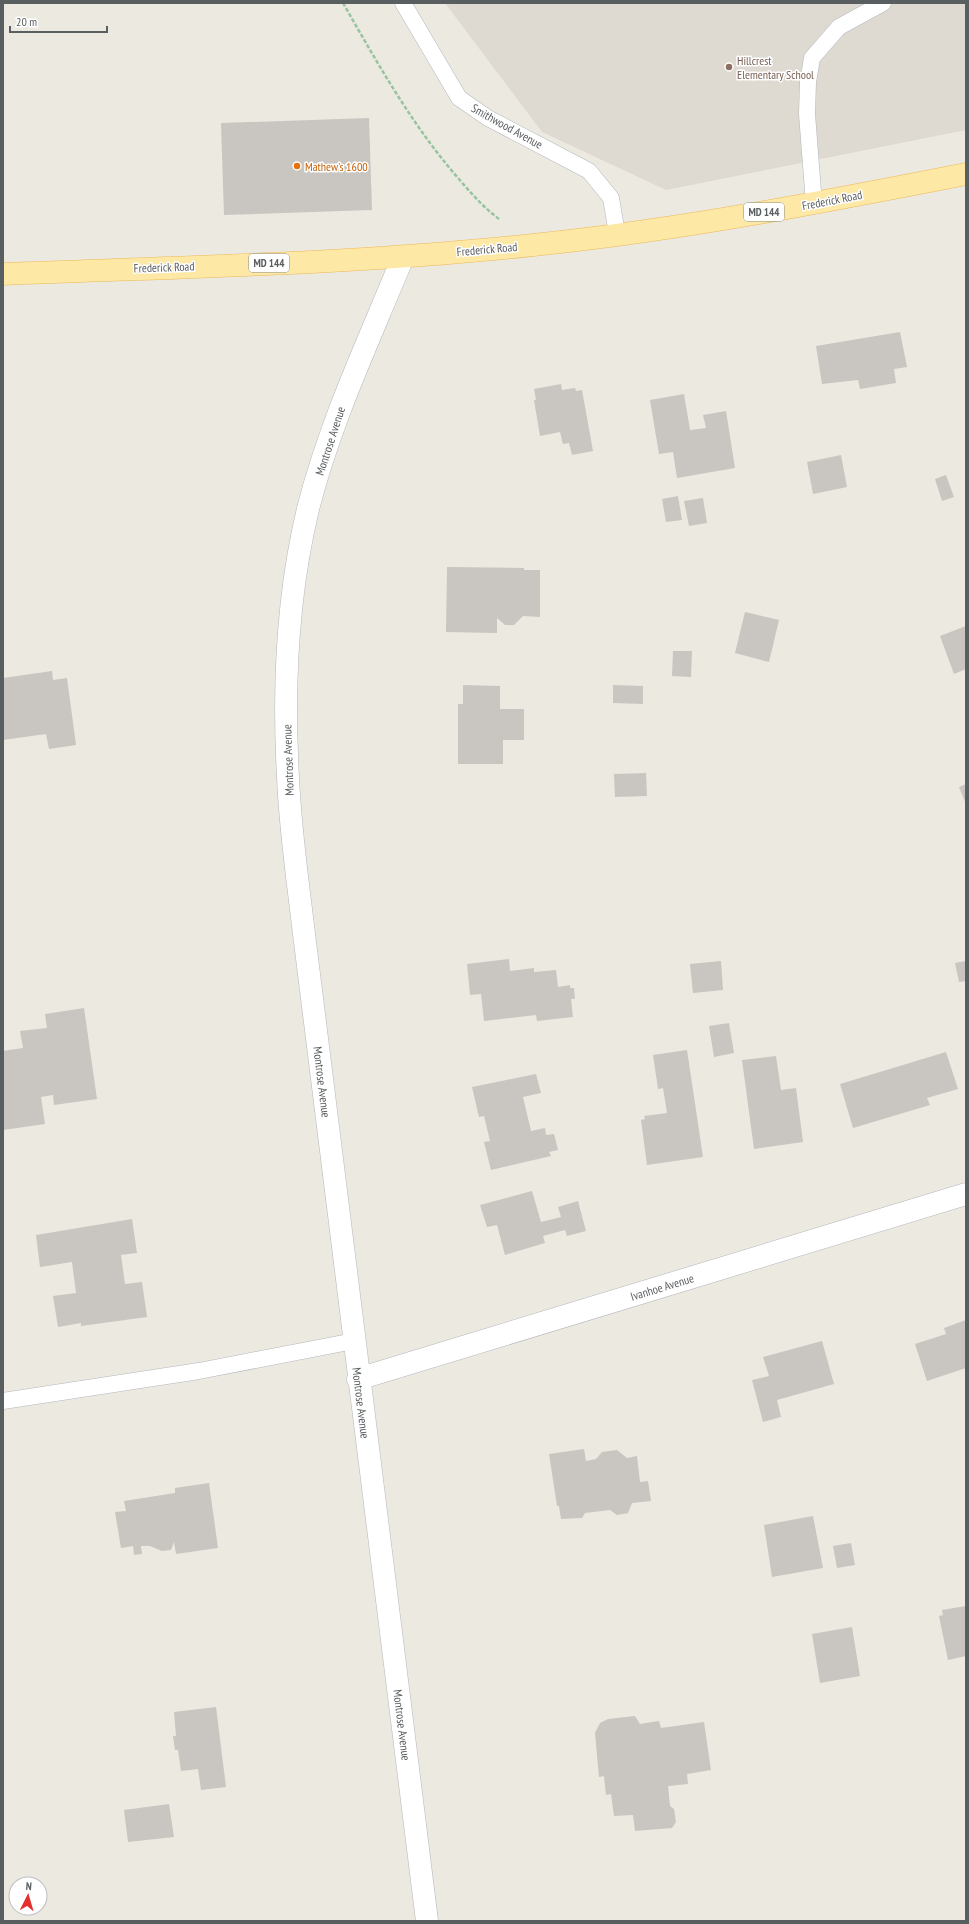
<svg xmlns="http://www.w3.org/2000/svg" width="969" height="1924" font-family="'PT Sans Narrow',sans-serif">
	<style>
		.education { fill: #dedad2 }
		.building { fill: #c9c5c0 }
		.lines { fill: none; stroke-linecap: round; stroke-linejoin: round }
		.lane-casing { stroke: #b3b7bb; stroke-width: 17 }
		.street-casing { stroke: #b3b7bb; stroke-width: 23 }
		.primary-casing { stroke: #edb858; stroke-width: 23 }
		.path { stroke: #97c4a0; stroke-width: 2.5; stroke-dasharray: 4 2; stroke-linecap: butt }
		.lane { stroke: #fff; stroke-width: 16 }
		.street { stroke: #fff; stroke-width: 22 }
		.primary { stroke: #fde8a5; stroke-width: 22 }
		.education-dot { fill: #8d6e63; stroke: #fff; stroke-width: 1.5 }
		.food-dot { fill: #e8710a; stroke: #fff; stroke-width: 1.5 }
		.labels { text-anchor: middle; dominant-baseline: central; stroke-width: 3; stroke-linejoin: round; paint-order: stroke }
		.shield { fill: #fff; stroke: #8b8e90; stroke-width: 1 }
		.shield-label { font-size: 11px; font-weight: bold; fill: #595e61 }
		.education-label { font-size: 12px; fill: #785e54; stroke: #fff; text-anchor: start }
		.street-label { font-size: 12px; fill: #595e61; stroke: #fff }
		.food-label { font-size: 12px; fill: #c56008; stroke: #fff; text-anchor: start }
	</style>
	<rect width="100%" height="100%" fill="#ece9e1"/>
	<polygon class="education" points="445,3 966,3 966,130 666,190 542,132"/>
	<g class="building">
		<polygon points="369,118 372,210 224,215 221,123"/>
		<polygon points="900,332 907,367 894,369 896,383 860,389 858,380 822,384 816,346"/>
		<polygon points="561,384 562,390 575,388 576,391 582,390 593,451 572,455 569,443 563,444 560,432 540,436 534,400 536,400 534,389"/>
		<polygon points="684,394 690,430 706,428 703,415 726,411 735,468 677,478 673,452 659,454 650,400"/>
		<polygon points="841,455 847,487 813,494 807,462"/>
		<polygon points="946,475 954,497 942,501 935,479"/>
		<polygon points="678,496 682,520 666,522 662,499"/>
		<polygon points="703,498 707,523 689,526 684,501"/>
		<polygon points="447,567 524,568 524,570 540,570 540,617 523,616 514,625 505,625 497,618 497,633 446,632"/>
		<polygon points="745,612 779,620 769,662 735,653"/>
		<polygon points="966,626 966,669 954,674 940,636"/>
		<polygon points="673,651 692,651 691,677 672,676"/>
		<polygon points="52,671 53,680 67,678 76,745 49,749 46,734 3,740 3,678"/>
		<polygon points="463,685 500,686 500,709 524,709 524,740 503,740 503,764 458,764 458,704 463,704"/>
		<polygon points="613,685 643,686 643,704 613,703"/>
		<polygon points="646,773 647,796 615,797 614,774"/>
		<polygon points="966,784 966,804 959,787"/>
		<polygon points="509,959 510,971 534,968 534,972 556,970 558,987 570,985 570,988 574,988 575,999 571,999 573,1017 537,1021 536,1015 484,1021 481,994 470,995 467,964"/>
		<polygon points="721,961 723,990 693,993 690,964"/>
		<polygon points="966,961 966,981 959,982 955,963"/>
		<polygon points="84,1008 97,1099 54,1105 53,1095 41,1097 45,1124 3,1130 3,1051 23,1048 20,1031 47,1028 45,1014"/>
		<polygon points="729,1023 734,1053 714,1057 709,1026"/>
		<polygon points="687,1050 703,1157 647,1165 641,1120 645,1119 644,1116 667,1113 663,1088 658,1089 653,1055"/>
		<polygon points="946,1052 958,1089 927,1098 930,1105 853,1128 840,1084"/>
		<polygon points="776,1056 781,1090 796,1088 803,1142 754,1149 742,1060"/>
		<polygon points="536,1074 541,1093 523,1097 531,1131 545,1128 546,1135 554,1134 558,1150 549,1152 551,1156 491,1170 484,1142 490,1141 484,1116 479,1117 472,1087"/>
		<polygon points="532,1191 541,1222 561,1217 558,1207 578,1201 586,1231 567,1236 565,1230 543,1236 545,1243 505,1255 497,1225 487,1227 480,1205"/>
		<polygon points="132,1219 137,1253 121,1255 125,1284 142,1282 147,1317 81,1326 81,1323 58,1327 53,1296 76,1293 72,1262 40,1267 36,1235"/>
		<polygon points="966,1320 966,1368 927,1381 915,1344 946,1334 944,1328"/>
		<polygon points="822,1341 834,1384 777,1400 781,1417 763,1422 752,1380 769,1376 763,1357"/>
		<polygon points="584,1449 586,1461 596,1459 602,1452 617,1450 627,1458 637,1456 640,1482 648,1481 651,1501 632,1503 628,1513 617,1515 610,1510 585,1513 582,1518 561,1519 559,1506 557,1506 549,1454"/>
		<polygon points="209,1483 218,1548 176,1554 174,1542 171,1550 162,1551 150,1546 141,1546 142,1554 134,1555 133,1546 121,1548 115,1512 126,1511 124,1501 175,1493 175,1488"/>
		<polygon points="813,1516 823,1568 772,1577 764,1525"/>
		<polygon points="851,1543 855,1565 837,1568 833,1546"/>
		<polygon points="966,1606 966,1656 948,1660 939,1616 943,1615 942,1610"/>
		<polygon points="852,1627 860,1676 820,1683 812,1634"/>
		<polygon points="216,1707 226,1787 201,1790 198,1769 181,1771 178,1750 175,1750 173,1736 176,1736 174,1712"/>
		<polygon points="635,1716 640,1724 659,1721 661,1728 704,1722 711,1770 687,1774 688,1784 668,1786 670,1806 674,1809 676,1822 672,1828 635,1831 633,1815 614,1816 611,1794 606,1795 604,1776 599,1777 595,1733 600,1723 608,1719"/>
		<polygon points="169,1804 174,1837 128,1842 124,1810"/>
	</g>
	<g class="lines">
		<defs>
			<g id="lane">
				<polyline points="403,3 459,98 488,118 589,171 611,198 617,234"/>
				<polyline points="814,204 807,114 808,82 812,58 839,27 883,3"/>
				<polyline points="3,1401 199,1371 354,1341"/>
			</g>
			<g id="street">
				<path d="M403,257C369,340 330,422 308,509C287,596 283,688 288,777C290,829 298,882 304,934L427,1921"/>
				<polyline points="358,1379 966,1194"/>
			</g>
			<path id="primary" d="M3,274C180,267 357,264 533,245C679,230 823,202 966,174"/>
		</defs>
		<use href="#lane" class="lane-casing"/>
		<use href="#street" class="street-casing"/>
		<use href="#primary" class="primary-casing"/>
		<path class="path" d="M343,3C378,64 412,125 458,178C471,193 483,207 499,219"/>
		<use href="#lane" class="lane"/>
		<use href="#street" class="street"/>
		<use href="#primary" class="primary"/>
	</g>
	<circle class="education-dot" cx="729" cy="67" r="4"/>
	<circle class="food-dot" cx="297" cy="166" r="4"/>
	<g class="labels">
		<g class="shield">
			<rect x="744" y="203" width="40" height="18" rx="3"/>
			<rect x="249" y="254" width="40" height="18" rx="3"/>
		</g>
		<g class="shield-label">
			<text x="764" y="212">MD 144</text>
			<text x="269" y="263">MD 144</text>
		</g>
		<g class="education-label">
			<text x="737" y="60">Hillcrest<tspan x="737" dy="14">Elementary School</tspan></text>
		</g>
		<g class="street-label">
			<text transform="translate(507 126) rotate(29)">Smithwood Avenue</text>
			<text transform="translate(832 200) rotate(-11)">Frederick Road</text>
			<text transform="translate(487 249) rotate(-5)">Frederick Road</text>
			<text transform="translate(164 267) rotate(-2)">Frederick Road</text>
			<text transform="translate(330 441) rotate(-72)">Montrose Avenue</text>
			<text transform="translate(288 760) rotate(-92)">Montrose Avenue</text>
			<text transform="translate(322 1082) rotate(83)">Montrose Avenue</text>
			<text transform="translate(662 1287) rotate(-17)">Ivanhoe Avenue</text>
			<text transform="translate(361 1403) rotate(83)">Montrose Avenue</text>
			<text transform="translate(402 1725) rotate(83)">Montrose Avenue</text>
		</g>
		<g class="food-label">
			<text x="305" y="166">Mathew's 1600</text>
		</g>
	</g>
	<rect width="969" height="1924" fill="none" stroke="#595e61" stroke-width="8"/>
	<g transform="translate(28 1896) rotate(5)"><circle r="19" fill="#ffffff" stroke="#bdbfc0"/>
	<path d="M0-3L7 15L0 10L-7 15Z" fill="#e42f2f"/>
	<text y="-6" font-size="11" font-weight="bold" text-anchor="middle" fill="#595e61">N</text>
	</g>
	<path d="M10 26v6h97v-6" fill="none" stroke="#595e61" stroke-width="2"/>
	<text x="16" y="26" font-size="12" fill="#595e61" stroke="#ffffff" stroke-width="3" paint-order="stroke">20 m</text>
</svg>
